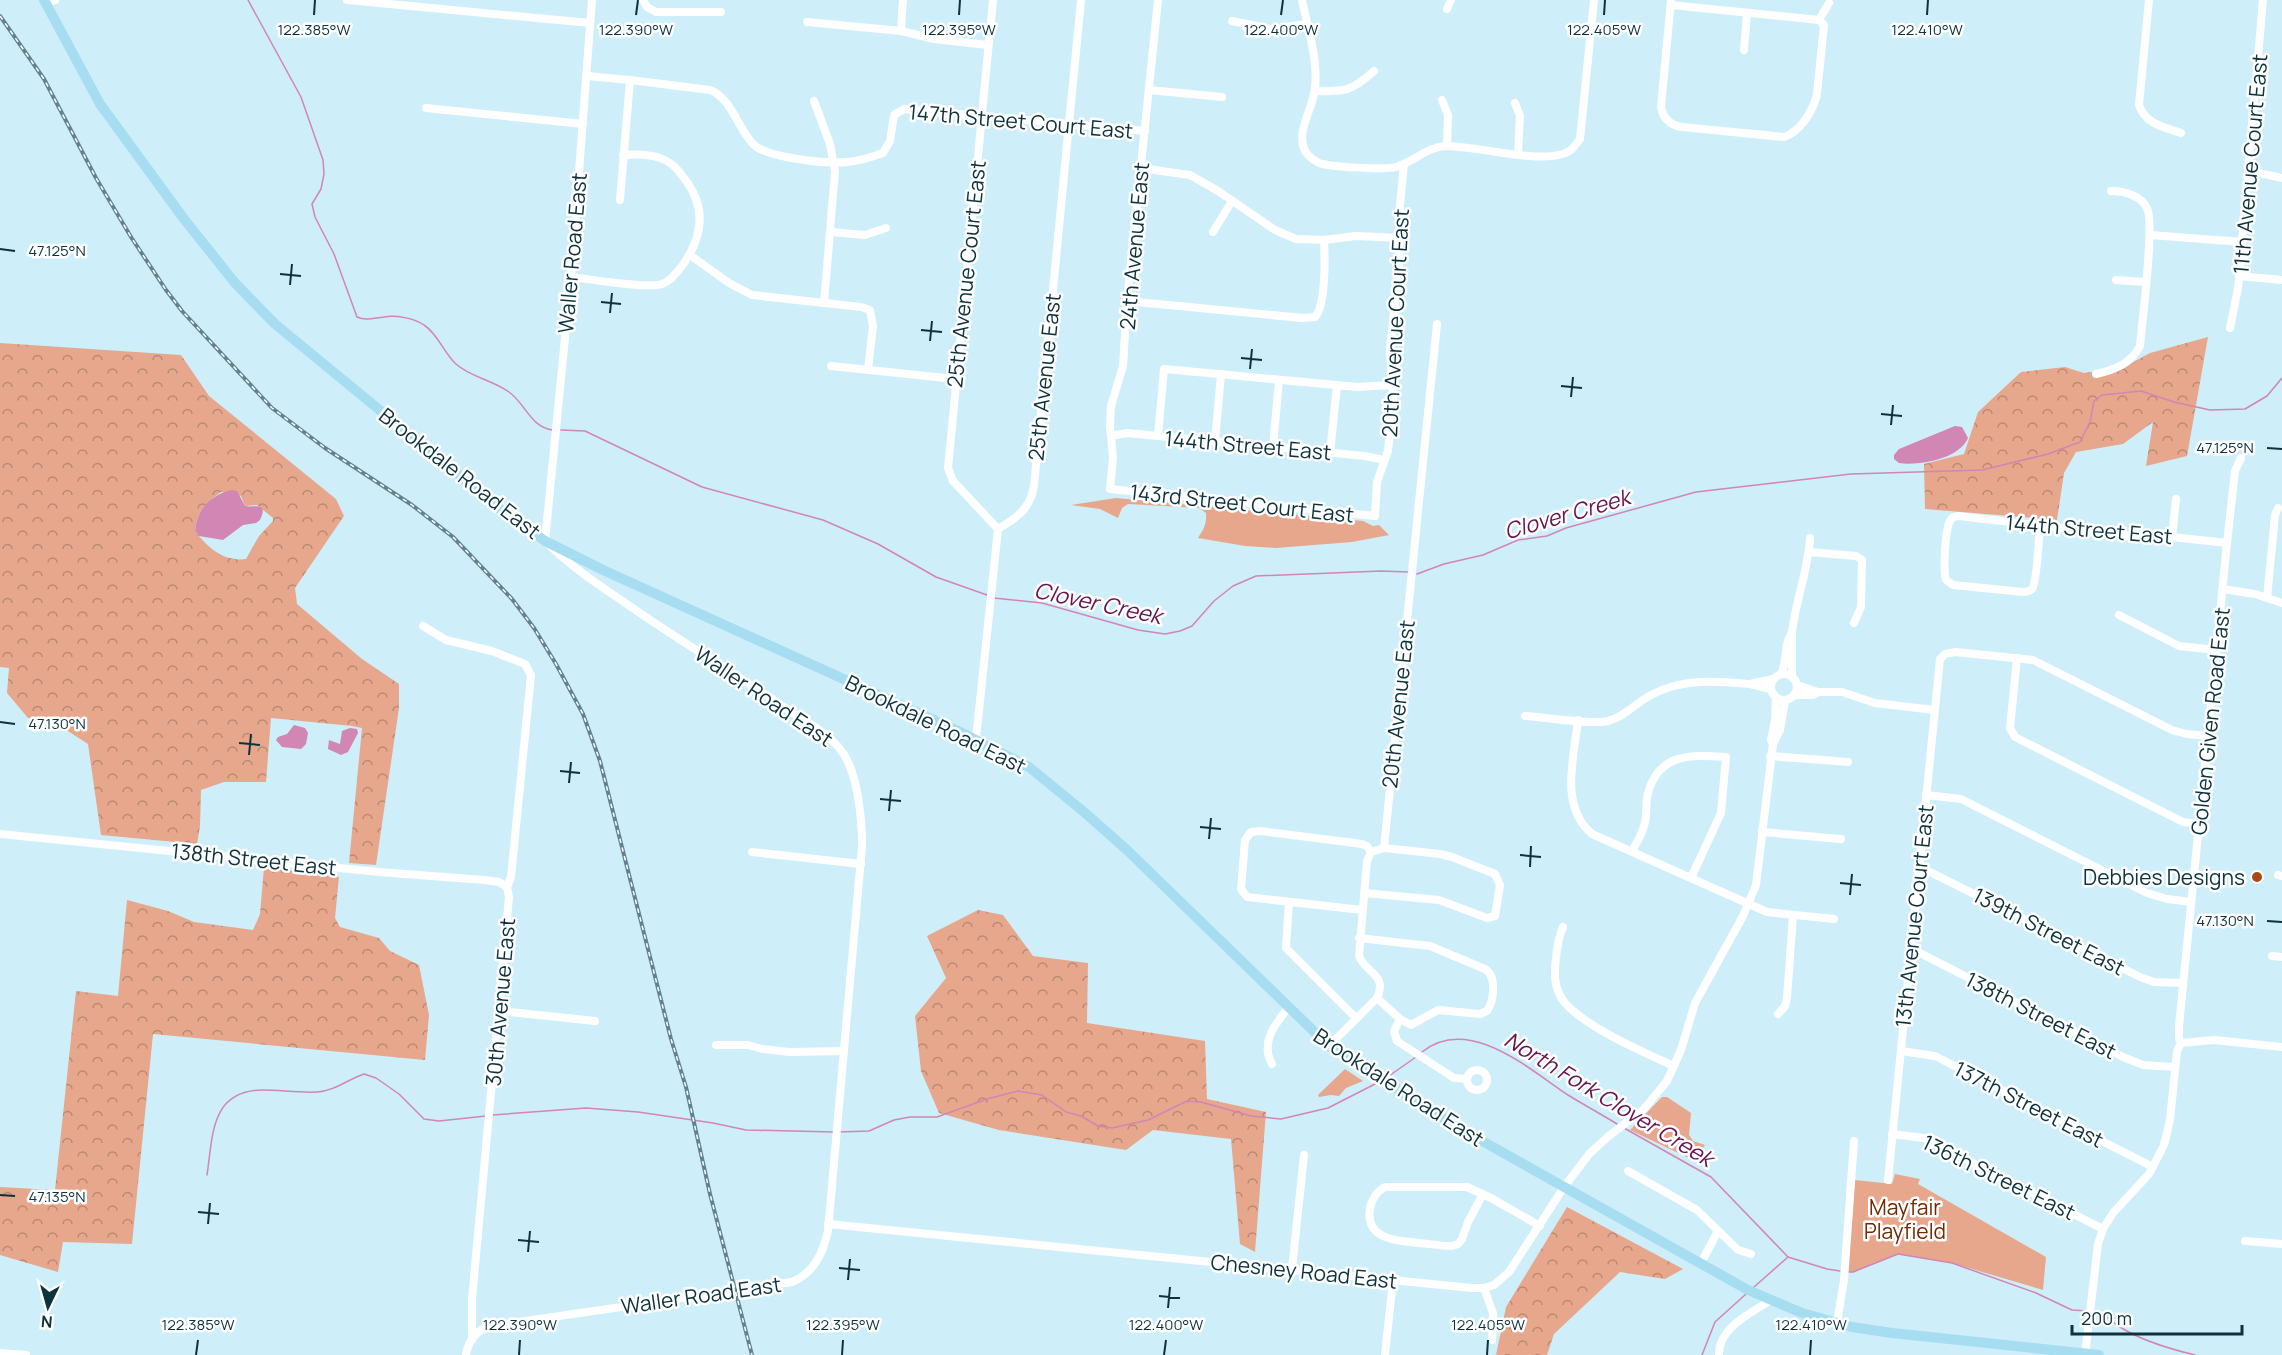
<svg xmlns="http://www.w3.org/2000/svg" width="2282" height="1355" font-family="Manrope,sans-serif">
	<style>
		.green { fill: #e7a78c }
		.forest { fill: url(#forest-crowns); fill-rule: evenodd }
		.water { fill: #d186b3 }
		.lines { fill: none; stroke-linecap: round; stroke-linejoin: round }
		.stream { stroke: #d186b3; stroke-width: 1.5 }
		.minor { stroke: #fff; stroke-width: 8 }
		.major { stroke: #a6ddf1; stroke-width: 10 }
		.rail-casing { stroke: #61838f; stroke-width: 4 }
		.rail { stroke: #fff; stroke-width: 1.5; stroke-dasharray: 4.5; stroke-linecap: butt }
		.ticks { fill: none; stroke: #0d323e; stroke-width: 2 }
		.poi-dot { fill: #ad4916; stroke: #fff; stroke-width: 2 }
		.labels { text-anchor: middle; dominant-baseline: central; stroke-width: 5; stroke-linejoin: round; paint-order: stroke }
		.street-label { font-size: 21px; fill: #0d323e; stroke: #fff }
		.poi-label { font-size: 21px; fill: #0d323e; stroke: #fff; text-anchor: end }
		.park-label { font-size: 21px; fill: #702902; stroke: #fff }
		.water-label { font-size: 22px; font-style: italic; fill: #6a1150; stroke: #fff }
		.ticks-label { font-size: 15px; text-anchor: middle; fill: #0d323e; stroke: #fff; stroke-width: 5; stroke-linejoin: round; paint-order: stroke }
	</style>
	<defs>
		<pattern id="forest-crowns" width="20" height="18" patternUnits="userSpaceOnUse" patternTransform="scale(1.5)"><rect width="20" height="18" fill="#e7a78c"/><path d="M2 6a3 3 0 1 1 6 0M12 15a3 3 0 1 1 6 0" fill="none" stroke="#ba8974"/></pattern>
	</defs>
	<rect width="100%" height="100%" fill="#ceeefa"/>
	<g class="green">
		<path d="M1116,498L1363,521L1373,526L1379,525L1389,535L1352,542L1276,548L1245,546L1198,538C1203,530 1207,525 1206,513L1199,508L1128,504L1122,508L1118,518L1100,509L1071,505Z"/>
		<polygon points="1345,1069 1363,1081 1346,1088 1339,1096 1331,1095 1319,1097 1318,1095"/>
		<polygon points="1662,1097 1667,1097 1691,1113 1689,1135 1693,1141 1705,1145 1695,1161 1630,1130"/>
		<polygon points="1895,1174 1920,1179 1918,1184 2046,1257 2043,1290 1952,1263 1899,1254 1853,1272 1847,1272 1855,1180 1892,1184"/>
	</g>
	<g class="forest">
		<polygon points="2208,337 2187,456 2146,466 2153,422 2123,444 2076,452 2064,473 2057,520 1925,509 1924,464 1964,454 1978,412 2021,372 2065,367 2084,373 2122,368 2150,353"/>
		<path d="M0,343L181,355L209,396L336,499L344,516L295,588L297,604L362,659L399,684V708L376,865L349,863L362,728L352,726L271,718L266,782H224L201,790L200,826L197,844L101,835L88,744L54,722L28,718L7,693L9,668L0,667ZM221,492L241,496L245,506L257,505L273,518V521L259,536L246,559C224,562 208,548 195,531C197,512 205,503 221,492Z"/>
		<polygon points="264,867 339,877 335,918 340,927 379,938 390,951 419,965 429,1015 425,1060 153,1034 132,1244 63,1242 58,1272 0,1255 0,1187 55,1190 76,991 118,996 127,900 168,911 194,922 253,930 260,914"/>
		<polygon points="978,910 1003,915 1033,956 1088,963 1087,1023 1205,1041 1207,1099 1266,1112 1255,1252 1240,1244 1231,1139 1153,1130 1126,1150 999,1130 939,1113 921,1071 915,1016 946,978 927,936"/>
		<polygon points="1567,1207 1683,1269 1665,1279 1620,1272 1554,1334 1547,1355 1496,1355 1506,1307"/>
	</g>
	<g class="water">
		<path d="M1955,426L1962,427L1968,438C1959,459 1919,466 1899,463L1894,459V455L1899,449Z"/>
		<path d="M232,490L237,491L245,506C254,508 269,501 260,520L256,523L243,525L223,540L199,536L195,531C197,509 210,495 232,490Z"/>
		<polygon points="294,725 305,728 308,733 306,744 301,749 282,747 276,740 278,737 287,734"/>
		<polygon points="350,728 357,729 358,733 348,752 341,755 328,749 329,740 340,744 342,731"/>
	</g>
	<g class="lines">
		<g class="stream">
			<path d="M248,0L301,97L323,160L324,174L321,189L312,204L315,217L334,254L357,317C366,321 373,318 384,317C396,315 414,318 424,325C438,334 444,353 456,364C470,377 493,380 509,392C525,403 531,428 553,430"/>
			<polyline points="561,430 585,431 702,487 823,520 878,544 936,577 987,595"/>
			<polyline points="1417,574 1444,564 1483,555 1518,540 1547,536 1566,528 1696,492 1851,474 1982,470 2048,454 2080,442 2090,422 2094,401 2102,395 2141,391 2174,402 2210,410 2245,409 2267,396 2282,378"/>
			<polyline points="994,598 1042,603 1138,630 1165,634 1180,631 1192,626 1214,601 1233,586 1256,576 1381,571 1409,572"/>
			<path d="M1422,1052C1469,1014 1530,1070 1568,1095C1584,1105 1601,1114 1617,1124"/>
			<polyline points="1386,1078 1416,1057"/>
			<polyline points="493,1115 586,1108 638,1112 713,1123 746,1130 834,1132"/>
			<polyline points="1624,1128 1711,1177 1788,1257 1827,1269 1840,1271"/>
			<polyline points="839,1132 869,1131 894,1120 910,1117 937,1117 987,1099 1018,1091 1042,1095 1066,1112 1081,1116 1098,1126 1112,1128 1148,1120 1187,1101 1201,1102 1251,1116 1281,1119 1328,1108 1379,1082"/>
			<path d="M207,1175C213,1136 210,1091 262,1090C280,1090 299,1093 317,1092C334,1091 349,1079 364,1074L376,1078L399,1094L424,1119L439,1121L486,1116"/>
			<polyline points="1848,1272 1853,1272 1898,1254 1952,1263 2036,1293 2072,1310 2088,1311"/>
			<polyline points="1754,1287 1788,1257"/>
			<path d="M2092,1311C2105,1312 2110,1321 2120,1327C2142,1341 2170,1349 2195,1355"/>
			<polyline points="1702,1355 1715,1322 1746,1294"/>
		</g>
		<g class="minor">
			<polyline points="347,0 590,23"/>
			<polyline points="643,0 647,7 656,12 721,12"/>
			<polyline points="993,0 948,468 953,481 998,529"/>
			<polyline points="1158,0 1127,301 1123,366 1111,406 1110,426 1113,458 1110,489 1375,516 1377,482 1388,451 1393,398 1390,350 1399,262 1400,205 1404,164"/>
			<path d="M1302,0C1308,29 1320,65 1314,94C1311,112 1293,138 1308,155C1311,158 1315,161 1319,163C1330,167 1385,170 1396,167C1413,162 1427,147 1446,146C1478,146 1541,165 1568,152C1573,149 1576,144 1580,139L1594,0"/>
			<path d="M1671,0L1661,107C1663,119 1670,125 1682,127L1784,137C1801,131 1813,111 1817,94L1824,25L1819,20"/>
			<path d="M2149,0L2139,105C2145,124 2164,127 2181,133"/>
			<polyline points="46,3 55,0"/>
			<polyline points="1671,5 1819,20"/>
			<polyline points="1447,9 1451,0"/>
			<polyline points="1819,20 1829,3"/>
			<polyline points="1232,21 1272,29 1307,24"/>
			<polyline points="807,22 901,31 934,39 988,45"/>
			<polyline points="901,31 903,0"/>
			<polyline points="1744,50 1747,13"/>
			<path d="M587,76L630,80L710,90C731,98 738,128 753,144C766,158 827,164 847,162C858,161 872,157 883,153L890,141L894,115L904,109L1145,131"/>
			<polyline points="1149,90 1222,97"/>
			<path d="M1315,91C1345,92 1352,91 1374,71"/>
			<polyline points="1442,100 1448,115 1447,146"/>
			<polyline points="814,101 830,144 835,171 824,303"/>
			<polyline points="1515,103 1520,116 1518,154"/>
			<polyline points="426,108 583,124"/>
			<polyline points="1140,168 1190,175 1218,191 1275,230 1296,239 1324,240 1356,236 1400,238"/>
			<polyline points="2250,171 2282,178"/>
			<polyline points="620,200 630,80"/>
			<polyline points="831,232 865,235 886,228"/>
			<polyline points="1213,232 1232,201"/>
			<polyline points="2150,235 2242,242"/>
			<polyline points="690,255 729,283 752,295 861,307 870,310 873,326 868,369"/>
			<polyline points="2239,276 2282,280"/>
			<path d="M571,277C589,279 647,289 662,284C671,281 676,273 682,266C703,237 707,207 684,178C678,169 670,161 660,158C648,154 635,154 623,155"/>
			<polyline points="2116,280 2145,282"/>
			<path d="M1127,301L1302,318L1315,317C1326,305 1325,257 1324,240"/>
			<polyline points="2230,328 2238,288 2263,0"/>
			<polyline points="831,366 955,379"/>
			<path d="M2096,374C2114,370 2131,364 2140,346C2142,321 2155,225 2147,208C2141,196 2125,191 2111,191"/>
			<polyline points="1111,436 1127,433 1365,456 1384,460"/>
			<polyline points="1158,436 1164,369 1357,387 1392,385"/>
			<polyline points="1215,442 1221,374"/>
			<polyline points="1273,447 1279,380"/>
			<polyline points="1330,453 1337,385"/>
			<path d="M2040,526C2039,536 2037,583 2032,589C2029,592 2026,592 2023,592L1953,585L1946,580C1943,571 1945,530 1950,521C1952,517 1953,517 1958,516L2147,538L2172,537L2227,543"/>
			<path d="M998,529C1017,518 1030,509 1034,486L1081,0"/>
			<polyline points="2172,537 2176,499"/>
			<polyline points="1809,552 1856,556 1862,560 1861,607 1854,623"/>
			<polyline points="2223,589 2255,594 2282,603"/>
			<polyline points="2267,598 2275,515 2278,508"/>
			<polyline points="2119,615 2179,646 2217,650"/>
			<polyline points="423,626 446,640 492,651 525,664 531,675 511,877 507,887 509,897 472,1299 472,1340"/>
			<path d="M1792,632C1796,600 1808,570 1810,538"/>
			<polyline points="2017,658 2010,728 2015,737 2183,822 2199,824"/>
			<circle cx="1784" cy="687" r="13"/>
			<path d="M1781,674C1788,661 1783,645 1792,632V677"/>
			<polyline points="1770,689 1750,684 1773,679"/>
			<polyline points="1818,692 1842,692 1875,703 1934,710"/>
			<polyline points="1795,695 1813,695 1818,692 1797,685"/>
			<polyline points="1776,698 1775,720 1771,740 1773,744 1780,730 1785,701"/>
			<path d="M1525,716C1545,717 1590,725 1608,721C1624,717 1636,703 1651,695C1683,678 1715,681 1750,684"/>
			<path d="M1578,720C1574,758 1559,806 1592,834L1767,912L1834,919"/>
			<polyline points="976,739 998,529"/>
			<polyline points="1770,756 1848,762"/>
			<polyline points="1926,795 1961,799 2147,893 2167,899 2191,902"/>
			<polyline points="1762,832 1841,839"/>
			<polyline points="0,834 379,872 484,880 499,882 507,887"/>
			<polyline points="1384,848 1437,324"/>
			<path d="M1632,851C1636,843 1642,835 1644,826C1648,815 1645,803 1648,793C1659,752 1693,755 1726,757L1721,813L1691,878"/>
			<polyline points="752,852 861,864"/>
			<polyline points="1918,866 2140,977 2154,982 2183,983"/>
			<polyline points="2278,875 2282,876"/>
			<polyline points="1289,902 1286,948 1356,1018"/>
			<polyline points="1362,910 1247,897 1241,889 1245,840 1251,832 1261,831 1362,844 1367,846 1371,852"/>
			<path d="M1563,927C1558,938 1557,947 1556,958C1554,973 1554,986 1562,999C1580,1025 1645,1053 1674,1066"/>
			<path d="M1359,938L1430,946L1485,969C1497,976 1494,1001 1487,1011L1480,1014L1438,1010L1411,1025L1400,1019L1377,998"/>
			<polyline points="1910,950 1920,953 2123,1057 2143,1065 2175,1067"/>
			<polyline points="2272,956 2282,957"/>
			<polyline points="500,1011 595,1021"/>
			<polyline points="1778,1014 1785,1006 1787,998 1793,915"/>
			<polyline points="1400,1019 1394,1031 1397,1041 1454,1078 1467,1079"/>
			<polyline points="2181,1043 2214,1040 2282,1047"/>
			<polyline points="716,1045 748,1045 762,1049 789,1052 844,1051"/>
			<path d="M1329,1046L1377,998C1388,974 1366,974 1359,956L1367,861L1371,852L1384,848L1440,854L1452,857L1495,874L1500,885L1495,916L1487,918L1439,900L1364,893"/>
			<polyline points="1901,1051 1935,1056 2153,1167"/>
			<path d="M1272,1064C1260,1043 1275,1024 1288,1008"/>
			<circle cx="1477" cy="1080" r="10"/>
			<polyline points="1892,1134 1924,1138 2103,1229"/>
			<polyline points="1628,1171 1697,1210 1738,1250 1751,1254"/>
			<polyline points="1888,1180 1940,659 1945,654 1955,652 2033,660 2172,730 2187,734 2208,736"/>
			<path d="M1483,1194L1468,1222L1462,1239L1458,1244L1452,1246C1441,1246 1430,1244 1420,1243C1398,1241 1365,1240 1370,1209C1371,1200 1377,1191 1385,1187H1467L1491,1198L1540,1226"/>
			<polyline points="828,1224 1472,1288 1484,1288 1494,1285 1509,1272 1564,1187 1590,1153 1610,1135 1643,1110 1667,1081 1681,1050 1695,1003 1743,916 1756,885 1773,744"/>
			<polyline points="2245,1241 2282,1244"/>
			<polyline points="1701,1263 1718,1231"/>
			<polyline points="1292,1269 1304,1155"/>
			<polyline points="1484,1288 1493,1313 1492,1340"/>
			<polyline points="1837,1323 1844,1280 1854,1141"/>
			<polyline points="0,1353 26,1355"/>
			<path d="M466,1355C468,1341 477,1329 491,1326L792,1282C814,1273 823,1253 828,1231L862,846C862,819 858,775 843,753C830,733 797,716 778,703C726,668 672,636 621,600C594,582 568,564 545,541L571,277L592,0"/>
			<polyline points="1385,1355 1393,1280"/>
			<path d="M1719,1355C1718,1328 1750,1314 1769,1301"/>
			<polyline points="2085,1355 2098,1244 2103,1229 2113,1213 2149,1174 2164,1145 2170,1120 2177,1051 2181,1043 2179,1039 2179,1026 2227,543 2235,471 2241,458"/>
		</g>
		<polyline class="major" points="44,0 100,104 184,219 235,283 275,324 505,513 545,541 603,570 956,730 1029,767 1084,812 1127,850 1329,1046 1459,1128 1748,1290 1802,1313 1852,1327 1892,1333 2099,1355"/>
		<defs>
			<polyline id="rail" points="0,16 44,79 96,178 131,237 166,290 182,311 272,408 325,448 412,505 453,537 512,599 534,628 556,664 583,714 600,761 671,1039 686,1087 710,1194 752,1355"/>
		</defs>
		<use href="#rail" class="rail-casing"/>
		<use href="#rail" class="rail"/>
	</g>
	<path class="ticks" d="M314,15L315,0M636,15L638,0M959,15L960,0M1281,15L1283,0M1604,15L1605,0M1927,15L1928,0M0,249L15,251M280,274L301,276M290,285L292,264M601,302L621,304M610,313L612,293M921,330L942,332M930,341L932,321M1241,358L1262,360M1250,369L1252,349M1561,386L1582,388M1571,397L1573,377M1881,414L1902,416M1891,425L1893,405M2267,448L2282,449M0,722L15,724M239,743L260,745M249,755L251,734M560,771L580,773M569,783L571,762M880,799L901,801M889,811L891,790M1200,827L1221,829M1209,839L1211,818M1520,855L1541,857M1530,867L1531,846M1840,883L1861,885M1850,895L1852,874M2267,921L2282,922M0,1195L15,1196M198,1212L219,1214M208,1224L210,1203M518,1240L539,1242M528,1252L530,1231M839,1268L860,1270M848,1280L850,1259M1159,1296L1180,1298M1168,1308L1170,1287M196,1355L198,1340M519,1355L520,1340M842,1355L843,1340M1164,1355L1166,1340M1487,1355L1488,1340M1810,1355L1811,1340"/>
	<circle class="poi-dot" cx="2257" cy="877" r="6"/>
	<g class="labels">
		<g class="street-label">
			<text transform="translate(1021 121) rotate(5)">147th Street Court East</text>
			<text transform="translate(2250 164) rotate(-85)">11th Avenue Court East</text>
			<text transform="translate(1134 246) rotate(-85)">24th Avenue East</text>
			<text transform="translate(572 253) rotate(-85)">Waller Road East</text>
			<text transform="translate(966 274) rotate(-84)">25th Avenue Court East</text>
			<text transform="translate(1395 323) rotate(-87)">20th Avenue Court East</text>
			<text transform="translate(1044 377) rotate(-84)">25th Avenue East</text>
			<text transform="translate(1248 445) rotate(5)">144th Street East</text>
			<text transform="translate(460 473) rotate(38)">Brookdale Road East</text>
			<text transform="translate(1242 503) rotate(6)">143rd Street Court East</text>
			<text transform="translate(2089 529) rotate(5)">144th Street East</text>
			<text transform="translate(764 696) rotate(34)">Waller Road East</text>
			<text transform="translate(1398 704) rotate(-84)">20th Avenue East</text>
			<text transform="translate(2210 721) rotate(-84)">Golden Given Road East</text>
			<text transform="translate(936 724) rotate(26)">Brookdale Road East</text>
			<text transform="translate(254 859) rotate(6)">138th Street East</text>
			<text transform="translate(1914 916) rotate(-84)">13th Avenue Court East</text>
			<text transform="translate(2049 931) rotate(27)">139th Street East</text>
			<text transform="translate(500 1002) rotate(-85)">30th Avenue East</text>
			<text transform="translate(2041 1015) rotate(27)">138th Street East</text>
			<text transform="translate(1399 1087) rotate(33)">Brookdale Road East</text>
			<text transform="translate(2029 1104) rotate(27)">137th Street East</text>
			<text transform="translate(1999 1177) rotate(26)">136th Street East</text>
			<text transform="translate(1304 1271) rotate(6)">Chesney Road East</text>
			<text transform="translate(701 1295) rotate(-8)">Waller Road East</text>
		</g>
		<g class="poi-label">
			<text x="2245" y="877">Debbies Designs</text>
		</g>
		<g class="park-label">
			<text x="1905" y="1207">Mayfair<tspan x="1905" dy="24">Playfield</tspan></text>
		</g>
		<g class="water-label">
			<text transform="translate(1567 514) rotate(-16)">Clover Creek</text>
			<text transform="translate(1098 603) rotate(12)">Clover Creek</text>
			<text transform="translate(1609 1099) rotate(31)">North Fork Clover Creek</text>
		</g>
	</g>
	<g class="ticks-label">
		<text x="314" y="35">122.385°W</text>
		<text x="636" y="35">122.390°W</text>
		<text x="959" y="35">122.395°W</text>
		<text x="1281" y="35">122.400°W</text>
		<text x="1604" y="35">122.405°W</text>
		<text x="1927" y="35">122.410°W</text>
		<text x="57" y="256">47.125°N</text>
		<text x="2225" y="453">47.125°N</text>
		<text x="57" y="729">47.130°N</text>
		<text x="2225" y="926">47.130°N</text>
		<text x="57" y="1202">47.135°N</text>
		<text x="198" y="1330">122.385°W</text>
		<text x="520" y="1330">122.390°W</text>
		<text x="843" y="1330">122.395°W</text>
		<text x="1166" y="1330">122.400°W</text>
		<text x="1488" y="1330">122.405°W</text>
		<text x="1811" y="1330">122.410°W</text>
	</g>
	<g transform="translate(48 1307) rotate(185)" stroke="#ffffff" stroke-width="4.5" paint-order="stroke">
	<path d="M0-4.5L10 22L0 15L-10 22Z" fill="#0d323e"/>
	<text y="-9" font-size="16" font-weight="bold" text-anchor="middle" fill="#0d323e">N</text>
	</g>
	<path d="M2072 1325v9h170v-9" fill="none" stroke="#0d323e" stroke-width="3"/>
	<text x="2081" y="1325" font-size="18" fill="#0d323e" stroke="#ffffff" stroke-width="4.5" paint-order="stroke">200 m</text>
</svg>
